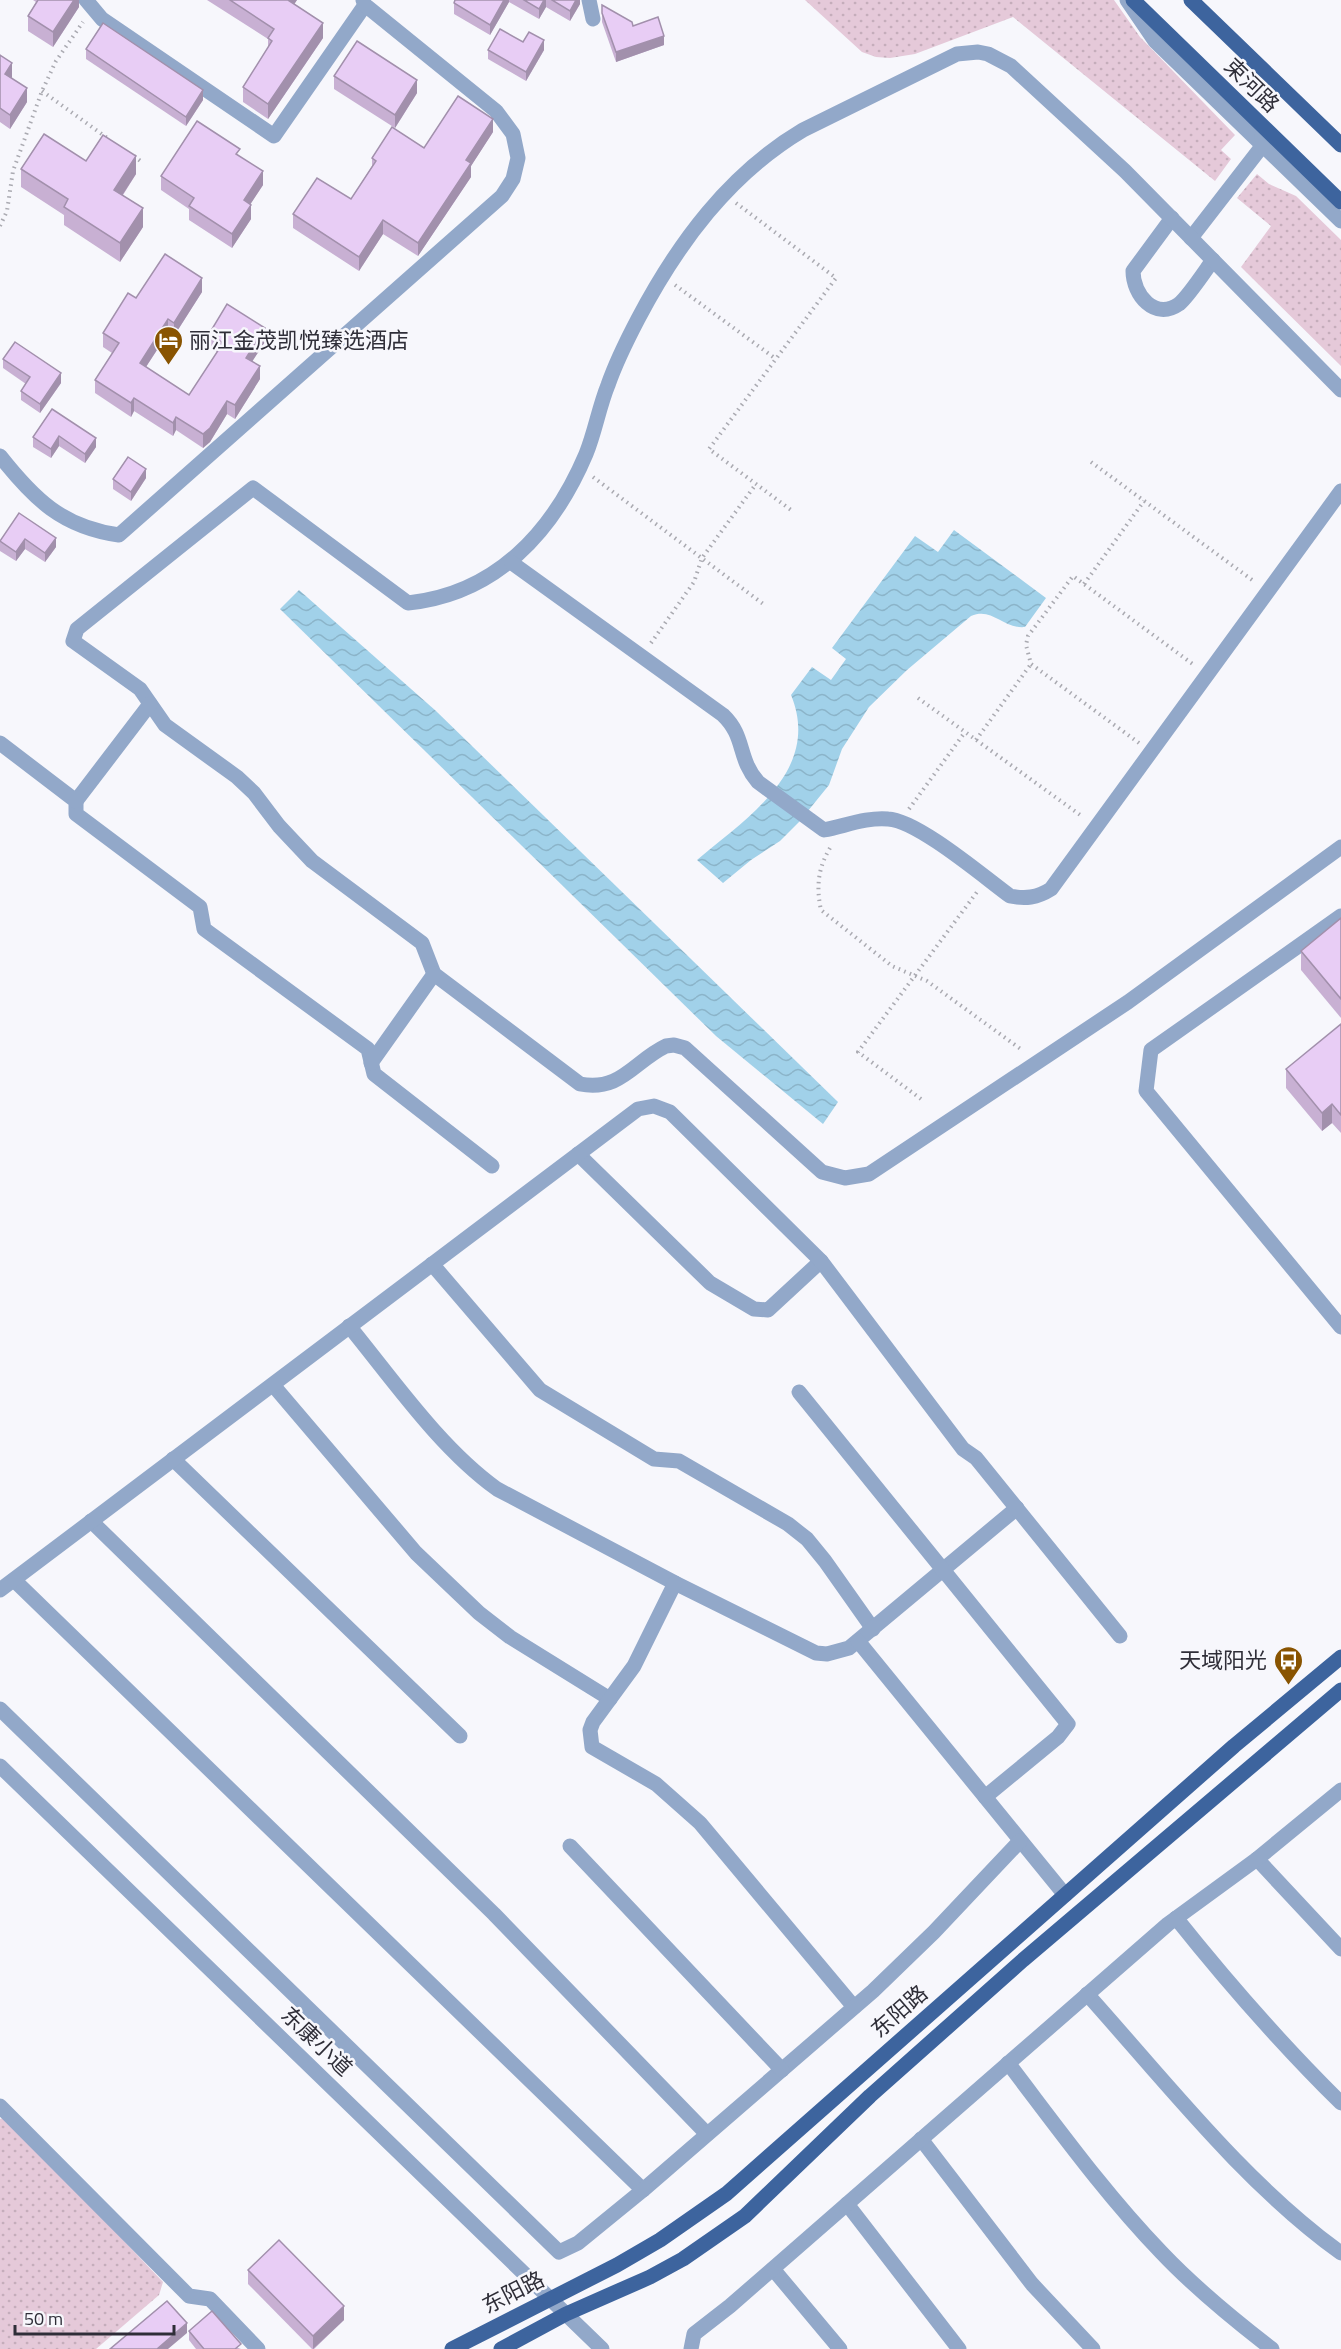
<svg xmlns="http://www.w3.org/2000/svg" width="1341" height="2349" font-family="'Titillium Web','Noto Sans SC',sans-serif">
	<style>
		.green { fill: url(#green-dots) }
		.water { fill: url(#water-waves) }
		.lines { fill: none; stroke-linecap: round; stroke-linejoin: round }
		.path { stroke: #aaaab1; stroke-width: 4; stroke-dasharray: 1.5 4.5; stroke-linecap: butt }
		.minor { stroke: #92a8c9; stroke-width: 15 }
		.major { stroke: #3d649e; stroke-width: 15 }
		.wall { fill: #c8b0d3 }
		.shaded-wall { fill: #a290ac }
		.building { fill: #e8cdf5; stroke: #a290ac; stroke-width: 1.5 }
		.labels { text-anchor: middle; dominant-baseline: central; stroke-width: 5; stroke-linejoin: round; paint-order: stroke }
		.street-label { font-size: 22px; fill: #2f2e38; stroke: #f7f7fc }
		.poi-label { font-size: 22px; fill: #2f2e38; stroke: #f7f7fc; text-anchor: start }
	</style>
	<defs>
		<pattern id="green-dots" width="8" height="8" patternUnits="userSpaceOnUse" patternTransform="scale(1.5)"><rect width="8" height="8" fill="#e5c9d9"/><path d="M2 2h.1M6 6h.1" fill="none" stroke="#c5adbb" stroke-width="1.8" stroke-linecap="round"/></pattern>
		<pattern id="water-waves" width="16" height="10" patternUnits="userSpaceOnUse" patternTransform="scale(1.5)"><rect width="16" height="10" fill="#a1d1e9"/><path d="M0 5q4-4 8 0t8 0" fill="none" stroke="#8bb4c9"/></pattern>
	</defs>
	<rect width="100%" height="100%" fill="#f7f7fc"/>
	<g class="green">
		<polygon points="805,0 1114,0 1140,37 1235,135 1221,150 1231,159 1215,181 1013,17 915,54 890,58 876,57 862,52"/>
		<polygon points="1257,174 1269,184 1296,196 1341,240 1341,366 1241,267 1271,226 1237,198"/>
		<polygon points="6,2117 163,2282 159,2295 96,2349 0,2349 0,2119"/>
	</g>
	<g class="water">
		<path d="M954,530L1046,598L1025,627C1002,629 993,607 971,616L907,670L869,707L842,749L829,785L799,822L780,841L751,860L723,883L697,860C747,818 822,770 791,695L812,667L831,680L846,659L832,648L915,536L938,552Z"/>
		<polygon points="299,590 436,711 838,1102 823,1124 716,1036 280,609"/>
	</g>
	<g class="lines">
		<g class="path">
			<polyline points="42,91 110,140"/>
			<polyline points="134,156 143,163"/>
			<polyline points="736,203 836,278 709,449 791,510"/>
			<polyline points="0,226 7,211 13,171 42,91 56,61 83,22"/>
			<polyline points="675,285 776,359"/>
			<polyline points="1091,462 1255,582"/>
			<polyline points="593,477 766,606"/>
			<polyline points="1084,584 1144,501"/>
			<polyline points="651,643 694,582 702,558 756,484"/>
			<polyline points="918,698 1083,817"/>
			<polyline points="976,740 1031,664"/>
			<polyline points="1139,743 1031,664 1026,645 1028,636 1073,576 1194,665"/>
			<polyline points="909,809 965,732"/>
			<path d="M830,848C818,868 816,887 821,910L892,966L927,981L1022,1050"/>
			<polyline points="921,1099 858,1052 977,892"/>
		</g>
		<g class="minor">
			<polyline points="86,0 102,19 274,136 365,5"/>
			<polyline points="589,0 593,19"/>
			<polyline points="1127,0 1155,41 1341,221"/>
			<path d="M1172,218L1133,271C1133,295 1155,321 1179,304C1188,297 1205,271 1213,260"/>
			<polyline points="1191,238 1263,145 1262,136"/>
			<path d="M1341,390L1125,171L1011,66L988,54L978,52L957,54L803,130C729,174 678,243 638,319C627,340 616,362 608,385C599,407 595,432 586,454C553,532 496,594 408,603L253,488L77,629L73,641L140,689L165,725L237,777L254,793L279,826L312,861L422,943L434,974L580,1084C621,1092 634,1061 666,1046L674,1045L685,1048L822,1172L845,1178L869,1174L1128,1002L1341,847"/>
			<path d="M0,456C34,499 62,527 119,535L502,196L513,179L518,158L513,134L496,111L365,5L363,0"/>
			<path d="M512,563L723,715C746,737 737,758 758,782L824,830C845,826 867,817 888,819C917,820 984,877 1010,896C1025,899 1037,898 1051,889L1341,491"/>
			<polyline points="0,743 76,801 76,814 200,907 204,929 368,1049 374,1074 492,1166"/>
			<polyline points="76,801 150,704"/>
			<polyline points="1341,916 1151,1050 1146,1091 1341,1327"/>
			<polyline points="371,1063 434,974"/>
			<polyline points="578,1154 710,1283 754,1309 768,1310 821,1261"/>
			<polyline points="432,1264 540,1390 654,1459 679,1461 788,1524 807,1539 825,1561 873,1629"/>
			<path d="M349,1326C394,1381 440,1448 497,1489L675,1583L816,1653L827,1654L849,1648L1017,1508"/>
			<polyline points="273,1385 416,1553 479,1613 510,1637 610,1699"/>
			<polyline points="799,1392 1068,1724 1058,1737 985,1797"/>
			<polyline points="173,1459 460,1736"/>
			<polyline points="91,1521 494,1914 707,2134"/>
			<polyline points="14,1580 643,2190"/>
			<polyline points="675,1583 634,1666 593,1722 590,1730 592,1747 656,1784 700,1823 854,2007"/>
			<polyline points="0,1590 638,1109 654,1106 670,1112 821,1261 963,1449 976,1458 1120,1636"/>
			<polyline points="858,1641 1065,1895"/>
			<polyline points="0,1709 559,2252 578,2243 643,2190 873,1991 934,1932 1020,1841"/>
			<polyline points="0,1766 602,2349"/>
			<polyline points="570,1846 782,2070"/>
			<polyline points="1257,1859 1341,1949"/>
			<path d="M1176,1918C1228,1983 1282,2045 1341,2103"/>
			<path d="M1087,1994C1166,2082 1245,2184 1341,2253"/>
			<path d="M1008,2063C1057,2127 1105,2194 1161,2252C1195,2288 1233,2319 1272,2349"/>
			<polyline points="0,2106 189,2296 210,2299 258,2349"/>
			<polyline points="921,2139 1032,2284 1093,2349"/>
			<polyline points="847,2204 959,2349"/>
			<polyline points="773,2269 840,2349"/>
			<polyline points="691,2349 694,2334 730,2306 1168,1924 1257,1859 1341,1790"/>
		</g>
		<g class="major">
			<polyline points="1133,0 1341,202"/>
			<polyline points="1191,0 1341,145"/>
			<polyline points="452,2349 617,2265 660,2240 726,2194 1234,1746 1341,1657"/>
			<polyline points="501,2349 566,2314 650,2277 683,2259 745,2216 870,2096 1023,1960 1341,1690"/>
		</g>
	</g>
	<g class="wall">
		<polygon points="33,0 79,0 79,7 53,47 28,31 28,16 36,2"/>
		<polygon points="207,0 297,0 294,4 323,38 268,119 243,102 243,87 268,48 268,39"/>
		<polygon points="455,0 580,0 580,4 570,21 546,7 539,19 509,2 490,35 454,14 454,3"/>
		<polygon points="602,5 633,26 664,45 616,62 602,22"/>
		<polygon points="523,42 544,50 526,81 488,59 488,50"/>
		<polygon points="86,49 203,100 186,126 86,59"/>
		<polygon points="0,55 12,77 11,78 27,102 10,129 0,122"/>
		<polygon points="334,76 417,93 395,128 334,89"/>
		<polygon points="493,132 471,166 471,177 418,256 383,234 359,271 293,228 293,214 351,199 372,166 372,158 424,148"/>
		<polygon points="240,156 263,185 250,204 251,219 232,248 189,220 189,209 161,190 161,176"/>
		<polygon points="86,161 136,174 123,195 143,227 120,262 64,225 64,215 21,187 21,169"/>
		<polygon points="202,292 174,336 168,333 146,367 189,395 217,352 209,347 209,334 265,342 252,361 260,379 235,419 227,414 210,442 203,448 176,430 173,436 134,411 131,417 95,393 95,380 112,353 103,347 103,333 136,298"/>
		<polygon points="3,359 61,383 40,413 21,400 21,391 26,384 3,368"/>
		<polygon points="52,409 96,447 85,463 59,446 51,458 33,447 33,437"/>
		<polygon points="146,478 131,501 113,489 113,479"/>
		<polygon points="56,538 56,547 45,562 25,549 16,561 0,551 0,540"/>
		<polygon points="1341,918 1341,1018 1301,970 1301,951"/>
		<polygon points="1341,1024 1341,1133 1332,1123 1322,1131 1286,1088 1286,1069"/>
		<polygon points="248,2270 344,2320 314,2349 312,2349 248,2284"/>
		<polygon points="189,2331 241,2349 196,2349 189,2340"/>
	</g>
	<g class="shaded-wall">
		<polygon points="74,0 79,0 79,7 53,47 53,32"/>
		<polygon points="287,0 297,0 287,15"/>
		<polygon points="504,0 509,0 509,2 490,35 490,25"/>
		<polygon points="544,0 546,0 546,7 539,19 539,9"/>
		<polygon points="576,0 580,0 580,4 570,21 570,11"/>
		<polygon points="323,23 323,38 268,119 268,104"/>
		<polygon points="664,36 664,45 616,62 616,52"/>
		<polygon points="544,40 544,50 526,81 526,72"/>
		<polygon points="12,63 12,77 5,88 5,74"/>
		<polygon points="417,80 417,93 395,128 395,115"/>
		<polygon points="27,88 27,102 10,129 10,115"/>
		<polygon points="203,90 203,100 186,126 186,117"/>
		<polygon points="493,119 493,132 471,166 471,177 418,256 418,243 466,160"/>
		<polygon points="136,156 136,174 114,208 114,190"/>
		<polygon points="263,171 263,185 244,214 244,200"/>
		<polygon points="251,205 251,219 232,248 232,234"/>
		<polygon points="143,208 143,227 120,262 120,243"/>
		<polygon points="383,220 383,234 359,271 359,257"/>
		<polygon points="202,278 202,292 174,336 174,323"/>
		<polygon points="168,319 168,333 140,376 140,363"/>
		<polygon points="265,328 265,342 246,371 246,358"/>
		<polygon points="260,366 260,379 235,419 235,405"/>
		<polygon points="61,373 61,383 40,413 40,404"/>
		<polygon points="134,398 134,411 131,417 131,403"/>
		<polygon points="227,401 227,414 210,442 203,448 203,434"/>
		<polygon points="176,417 176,430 173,436 173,423"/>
		<polygon points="59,436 59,446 51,458 51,449"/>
		<polygon points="96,438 96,447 85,463 85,454"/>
		<polygon points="146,469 146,478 131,501 131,492"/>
		<polygon points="56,538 56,547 45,562 45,553"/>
		<polygon points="25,539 25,549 16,561 16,552"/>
		<polygon points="1332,1104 1332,1123 1322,1131 1322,1113"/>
		<polygon points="344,2306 344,2320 313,2349 313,2336"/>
		<polygon points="187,2323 187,2333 168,2349 157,2349"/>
	</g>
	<g class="building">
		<polygon points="38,0 74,0 53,32 28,16"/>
		<polygon points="230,0 288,0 323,23 268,104 243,87 272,41 268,38 274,29"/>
		<polygon points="455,0 504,0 490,25 454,3"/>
		<polygon points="524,0 544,0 539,9"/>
		<polygon points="552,0 576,0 570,11"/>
		<polygon points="602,5 632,22 633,26 658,17 664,36 616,52 602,13"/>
		<polygon points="103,23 203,90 186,117 86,49"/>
		<polygon points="500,29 523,42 529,32 544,40 526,72 488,50"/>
		<polygon points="357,41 417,80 395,115 334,76"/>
		<polygon points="0,55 12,63 5,74 27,88 10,115 0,108"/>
		<polygon points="458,96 493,119 466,160 471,163 418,243 383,220 359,257 293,214 317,178 351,199 376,161 372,158 392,127 424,148"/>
		<polygon points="197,121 240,149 236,154 263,171 244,200 251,205 232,234 189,206 194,198 161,176"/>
		<polygon points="44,134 86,161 103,135 136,156 114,190 143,208 120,243 64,207 68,199 21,169"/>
		<polygon points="165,254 202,278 174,323 168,319 140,363 189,395 223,343 209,334 227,304 265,328 246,358 260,366 235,405 227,401 210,428 203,434 176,417 173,423 134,398 131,403 95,380 119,343 103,333 128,293 136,298"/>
		<polygon points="15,342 61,373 40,404 21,391 30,377 3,359"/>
		<polygon points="52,409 96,438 85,454 59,436 51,449 33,437"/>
		<polygon points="128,457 146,469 131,492 113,479"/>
		<polygon points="19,513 56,538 45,553 25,539 16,552 0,541"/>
		<polygon points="1341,918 1341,999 1301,951"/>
		<polygon points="1341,1024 1341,1115 1332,1104 1322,1113 1286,1069"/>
		<polygon points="279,2240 344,2306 313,2336 248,2270"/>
		<polygon points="167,2301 187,2323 157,2349 110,2349"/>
		<polygon points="212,2311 241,2344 235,2349 204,2349 189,2331"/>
	</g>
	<defs>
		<symbol id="hotel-pin" viewBox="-11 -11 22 30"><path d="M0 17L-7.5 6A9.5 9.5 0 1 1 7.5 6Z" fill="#895401" stroke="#f7f7fc"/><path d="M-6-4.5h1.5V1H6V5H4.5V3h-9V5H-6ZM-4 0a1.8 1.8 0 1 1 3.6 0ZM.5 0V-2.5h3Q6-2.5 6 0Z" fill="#fff"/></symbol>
		<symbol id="bus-pin" viewBox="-11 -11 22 30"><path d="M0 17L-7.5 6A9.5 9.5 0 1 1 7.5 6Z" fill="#895401" stroke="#f7f7fc"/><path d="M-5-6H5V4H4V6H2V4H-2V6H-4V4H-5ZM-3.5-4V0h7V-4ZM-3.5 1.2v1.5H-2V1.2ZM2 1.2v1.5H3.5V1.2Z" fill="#fff"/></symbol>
	</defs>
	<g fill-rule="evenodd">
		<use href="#hotel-pin" x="152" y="324" width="33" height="45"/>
		<use href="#bus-pin" x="1272" y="1644" width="33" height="45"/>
	</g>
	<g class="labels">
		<g class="street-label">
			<text transform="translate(1252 85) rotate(44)">束河路</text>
			<text transform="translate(899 2011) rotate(-41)">东阳路</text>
			<text transform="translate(317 2041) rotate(44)">东康小道</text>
			<text transform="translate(513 2292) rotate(-27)">东阳路</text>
		</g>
		<g class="poi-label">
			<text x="189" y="340">丽江金茂凯悦臻选酒店</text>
			<text x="1267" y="1660" text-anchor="end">天域阳光</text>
		</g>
	</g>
	<path d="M15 2325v9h159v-9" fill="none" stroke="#2f2e38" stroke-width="3"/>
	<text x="24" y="2325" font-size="18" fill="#2f2e38" stroke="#f7f7fc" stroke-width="4.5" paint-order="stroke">50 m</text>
</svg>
